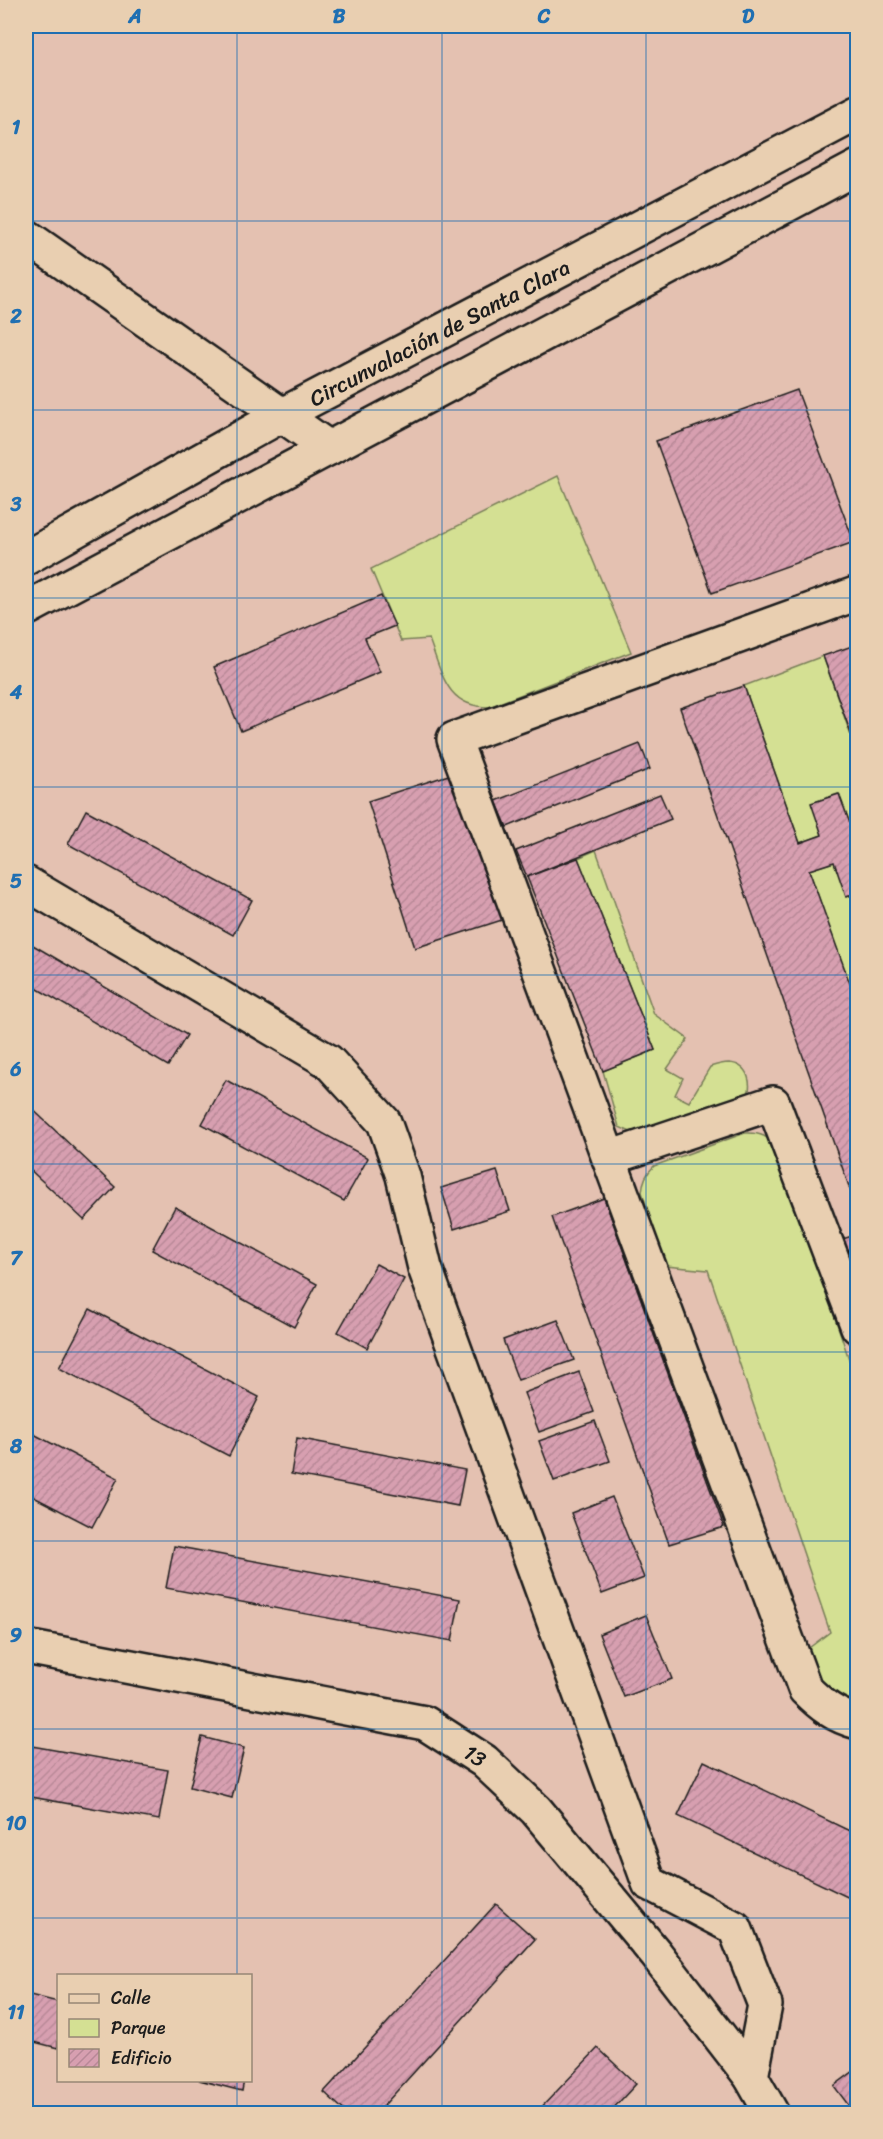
<svg xmlns="http://www.w3.org/2000/svg" width="883" height="2139" font-family="Sriracha,sans-serif">
	<style>
		.green { fill: #d4e093; stroke: #787e58; stroke-width: 1.5 }
		.building { fill: url(#building-hatch); stroke: #1c1c1c; stroke-width: 1.5 }
		.lines { fill: none; stroke-linecap: round; stroke-linejoin: round }
		.minor-casing { stroke: #1c1c1c; stroke-width: 38 }
		.highway-casing { stroke: #1c1c1c; stroke-width: 38 }
		.minor { stroke: #e9cfb1; stroke-width: 33 }
		.highway { stroke: #e9cfb1; stroke-width: 33 }
		.grid { fill: none; stroke: #1f6fb2; stroke-width: 1.5; stroke-opacity: 0.55 }
		.labels { text-anchor: middle; dominant-baseline: central; stroke-width: 4.5; stroke-linejoin: round; paint-order: stroke }
		.street-label { font-size: 22px; fill: #1c1c1c; stroke: #e9cfb1 }
		.neatline { fill: none; stroke: #1f6fb2; stroke-width: 2 }
		.grid-label { font-size: 20px; text-anchor: middle; font-weight: bold; fill: #1f6fb2 }
	</style>
	<defs>
		<pattern id="building-hatch" width="6" height="6" patternUnits="userSpaceOnUse" patternTransform="scale(1.5)"><rect width="6" height="6" fill="#d79fb0"/><path d="M-1 1l2-2M0 6l6-6M5 7l2-2" fill="none" stroke="#b88897"/></pattern>
	</defs>
	<rect width="100%" height="100%" fill="#e4c1b1"/>
	<filter id="ink" filterUnits="userSpaceOnUse"><feTurbulence type="fractalNoise" baseFrequency=".0167" numOctaves="2"/><feDisplacementMap in="SourceGraphic" scale="12" xChannelSelector="R" yChannelSelector="G"/><feConvolveMatrix kernelMatrix="1 2 1 2 8 2 1 2 1" color-interpolation-filters="sRGB"/></filter>
	<g filter="url(#ink)">
		<g class="green">
			<path d="M558,476L631,652L489,707C446,707 442,673 429,639L401,641L371,569Z"/>
			<polygon points="823,656 857,753 857,824 851,826 838,794 812,803 822,835 800,843 744,686"/>
			<path d="M596,850L654,1014L688,1039L667,1069L683,1078L675,1095L689,1102L710,1067C716,1065 723,1063 729,1063C749,1064 754,1086 745,1100L633,1133L619,1127L603,1071L655,1050L578,858Z"/>
			<polygon points="834,862 857,893 857,1006 809,870"/>
			<path d="M745,1133C760,1132 769,1137 778,1148L857,1383V1705C831,1693 811,1681 805,1651L830,1632L708,1270L666,1266L642,1192C643,1181 646,1174 654,1166Z"/>
		</g>
		<g class="building">
			<polygon points="797,390 854,542 712,593 656,441"/>
			<polygon points="381,596 395,626 365,638 380,672 241,731 214,667"/>
			<polygon points="858,644 858,753 823,656"/>
			<polygon points="744,686 800,843 822,835 811,803 839,794 851,826 858,824 858,893 846,897 834,862 809,870 858,1006 858,1212 680,708"/>
			<polygon points="640,744 650,769 507,827 496,801"/>
			<polygon points="458,772 505,919 415,948 368,801"/>
			<polygon points="660,794 671,819 527,877 516,851"/>
			<polygon points="86,810 252,900 233,935 68,844"/>
			<polygon points="578,858 655,1050 603,1071 527,877"/>
			<polygon points="26,941 187,1035 168,1066 26,982"/>
			<polygon points="226,1080 368,1158 344,1201 202,1124"/>
			<polygon points="26,1103 115,1187 84,1220 26,1166"/>
			<polygon points="497,1171 510,1211 454,1229 441,1188"/>
			<polygon points="604,1198 724,1527 669,1544 552,1217"/>
			<polygon points="175,1207 317,1284 294,1327 152,1250"/>
			<polygon points="858,1234 858,1272 824,1284 812,1249"/>
			<polygon points="376,1264 404,1279 367,1348 338,1332"/>
			<polygon points="90,1309 259,1397 229,1456 59,1368"/>
			<polygon points="558,1320 574,1360 518,1380 503,1340"/>
			<polygon points="579,1372 594,1412 539,1432 524,1393"/>
			<polygon points="595,1421 610,1461 554,1481 539,1441"/>
			<polygon points="26,1430 118,1478 92,1527 26,1493"/>
			<polygon points="297,1438 465,1470 458,1506 291,1474"/>
			<polygon points="612,1497 644,1578 602,1594 571,1513"/>
			<polygon points="174,1546 460,1599 452,1641 166,1588"/>
			<polygon points="646,1615 672,1679 624,1697 599,1634"/>
			<polygon points="202,1737 244,1748 232,1798 190,1787"/>
			<polygon points="26,1745 168,1770 159,1820 26,1796"/>
			<polygon points="704,1761 858,1835 858,1902 678,1816"/>
			<polygon points="496,1904 535,1939 376,2114 348,2114 324,2092"/>
			<polygon points="26,1994 58,2002 58,2048 26,2040"/>
			<polygon points="598,2048 636,2084 608,2114 535,2114"/>
			<polygon points="858,2068 858,2114 855,2114 834,2086"/>
			<polygon points="199,2080 244,2080 242,2091"/>
		</g>
		<g class="lines">
			<defs>
				<g id="minor">
					<polyline points="26,236 329,448"/>
					<path d="M858,593L454,739L805,1689C821,1705 835,1716 858,1722"/>
					<polyline points="26,883 328,1061 384,1122 403,1176 425,1268 649,1883 735,1928 765,2005 751,2077"/>
					<polyline points="609,1158 773,1103 858,1327"/>
					<path id="s1" d="M26,1647L425,1723L484,1761L536,1810L656,1954L751,2077L772,2114"/>
				</g>
				<g id="highway">
					<path id="s2" d="M26,558L282,415L858,113"/>
					<polyline points="26,609 858,167"/>
				</g>
			</defs>
			<use href="#minor" class="minor-casing"/>
			<use href="#highway" class="highway-casing"/>
			<use href="#minor" class="minor"/>
			<use href="#highway" class="highway"/>
		</g>
	</g>
	<path class="grid" d="M237,26V1976M442,26V2114M646,26V2114M26,221H858M26,410H858M26,598H858M26,787H858M26,975H858M26,1164H858M26,1352H858M26,1541H858M26,1729H858M26,1918H858M237,2080V2114"/>
	<g class="labels">
		<g class="street-label">
			<text stroke="none"><textPath href="#s2" startOffset="471">Circunvalación de Santa Clara</textPath></text>
			<text stroke="none"><textPath href="#s1" startOffset="466">13</textPath></text>
		</g>
	</g>
	<rect width="883" height="2139" fill="none" stroke="#e9cfb1" stroke-width="66"/>
	<rect x="57" y="1974" width="195" height="108" fill="#e9cfb1" stroke="#978775" stroke-width="1.5"/>
	<rect x="69" y="1994" width="30" height="9" fill="#e9cfb1" stroke="#978775" stroke-width="1.5"/>
	<text x="111" y="2004" font-size="18" fill="#1c1c1c">Calle</text>
	<rect x="69" y="2019" width="30" height="18" fill="#d4e093" stroke="#978775" stroke-width="1.5"/>
	<text x="111" y="2034" font-size="18" fill="#1c1c1c">Parque</text>
	<rect x="69" y="2049" width="30" height="18" fill="url(#building-hatch)" stroke="#978775" stroke-width="1.5"/>
	<text x="111" y="2064" font-size="18" fill="#1c1c1c">Edificio</text>
	<rect x="33" y="33" width="817" height="2073" class="neatline"/>
	<g class="grid-label">
		<text x="135" y="23">A</text>
		<text x="339" y="23">B</text>
		<text x="544" y="23">C</text>
		<text x="748" y="23">D</text>
		<text x="16" y="134">1</text>
		<text x="16" y="323">2</text>
		<text x="16" y="511">3</text>
		<text x="16" y="699">4</text>
		<text x="16" y="888">5</text>
		<text x="16" y="1076">6</text>
		<text x="16" y="1265">7</text>
		<text x="16" y="1453">8</text>
		<text x="16" y="1642">9</text>
		<text x="16" y="1830">10</text>
		<text x="16" y="2019">11</text>
	</g>
</svg>
